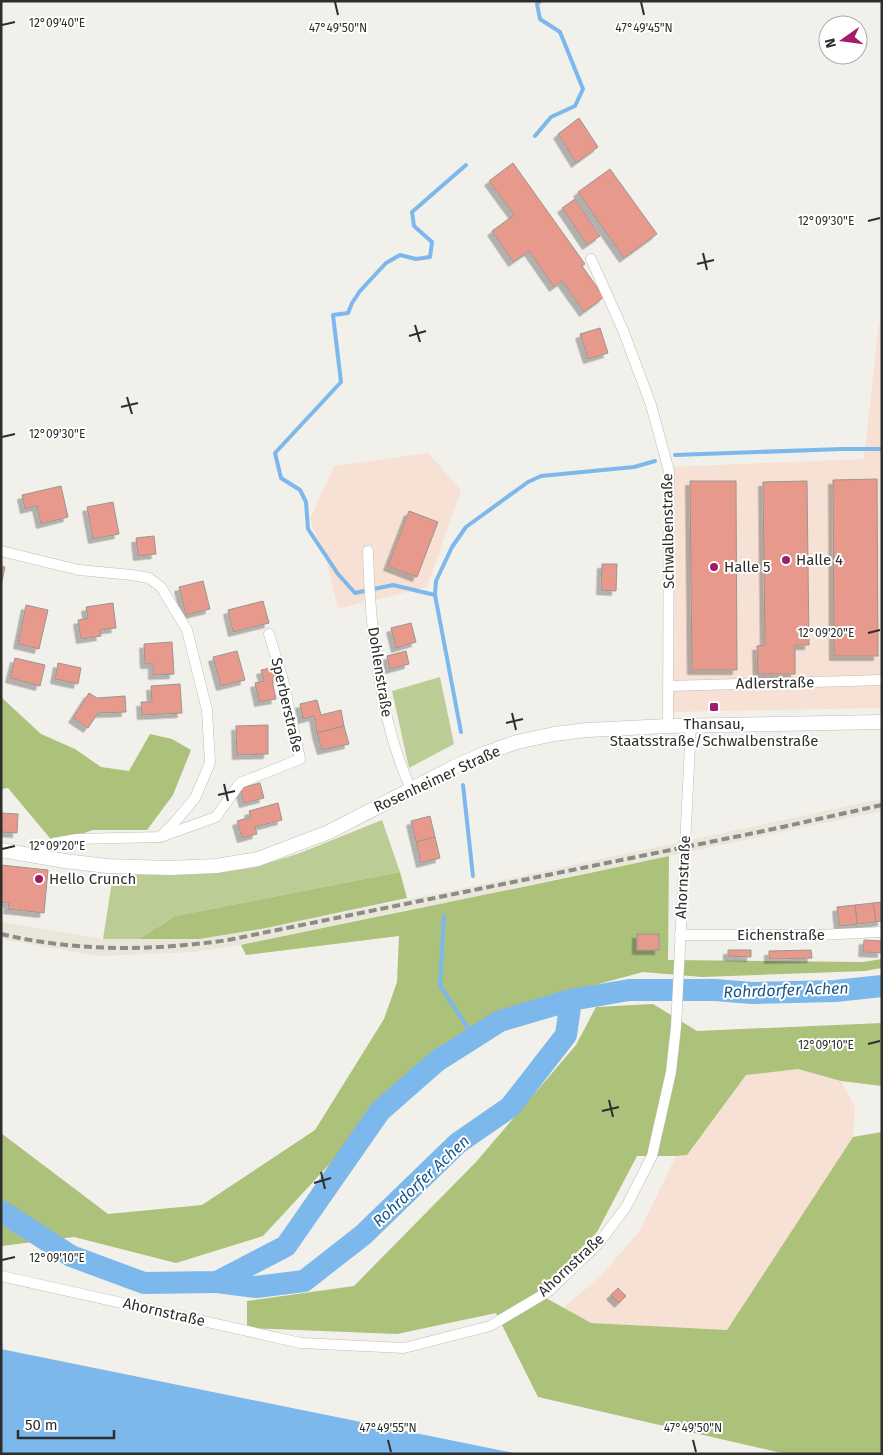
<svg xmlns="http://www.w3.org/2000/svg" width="883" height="1455" font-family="'Fira Sans',sans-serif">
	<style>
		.built { fill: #eae6d9 }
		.industrial { fill: #f7e1d4 }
		.green { fill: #bbcd95 }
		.forest { fill: #acc17a }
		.water { fill: #7db8ec }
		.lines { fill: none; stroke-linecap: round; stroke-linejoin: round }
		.stream { stroke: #7db8ec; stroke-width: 4 }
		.river { stroke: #7db8ec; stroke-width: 22 }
		.building { fill: #e7998c; stroke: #9b9593; filter: url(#shadow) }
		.street-casing { stroke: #bfbeb8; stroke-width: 11 }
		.secondary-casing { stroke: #bfbeb8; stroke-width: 15 }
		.street { stroke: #fff; stroke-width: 10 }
		.secondary { stroke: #fff; stroke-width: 14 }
		.rail { stroke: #8c8b87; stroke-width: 4; stroke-dasharray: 8 4; stroke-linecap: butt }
		.ticks { fill: none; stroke: #2e2e2c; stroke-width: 2 }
		.poi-dot { fill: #a11c6a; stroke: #fff; stroke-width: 2 }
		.labels { text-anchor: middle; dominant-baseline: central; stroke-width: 4; stroke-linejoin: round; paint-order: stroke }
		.street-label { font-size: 15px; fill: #2e2e2c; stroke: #fff }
		.poi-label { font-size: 15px; fill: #2e2e2c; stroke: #fff; text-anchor: start }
		.water-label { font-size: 16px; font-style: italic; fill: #185888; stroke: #fff }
		.ticks-label { font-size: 12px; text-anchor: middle; fill: #2e2e2c; stroke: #fff; stroke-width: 4; stroke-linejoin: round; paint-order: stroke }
	</style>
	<defs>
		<filter id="shadow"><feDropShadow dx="-4.5" dy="4.5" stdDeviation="0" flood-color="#0004"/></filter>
	</defs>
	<rect width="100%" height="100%" fill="#f2f0ea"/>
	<polygon class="built" points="882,799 882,811 669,856 517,887 464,900 410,909 241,945 194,952 99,956 1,939 1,922 103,939 199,939 266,928 460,889"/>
	<g class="industrial">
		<polygon points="879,323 882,323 882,708 668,712 670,467 864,459"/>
		<polygon points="428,453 461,490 427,587 338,609 327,563 310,519 334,466"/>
		<polygon points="798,1069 841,1081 855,1107 853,1137 727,1330 590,1323 563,1308 602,1275 640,1230 676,1156 687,1155 746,1075"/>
	</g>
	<g class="green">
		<polygon points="440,677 454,744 409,768 392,691"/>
		<polygon points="382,820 400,872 175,916 139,939 103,939 113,875 202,874 252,868 300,853"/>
	</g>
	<g class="forest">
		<polygon points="1,697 41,734 75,749 101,767 129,771 150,734 172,739 191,750 173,795 147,830 93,830 54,843 8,788 1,789"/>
		<path d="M669,856L668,960L863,962L882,959V968L865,971L702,977L643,972L499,1011L375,1115L263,1236L176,1263L74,1237L1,1246V1133L108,1214L202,1205L315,1130L384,1019L397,982L399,936L246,955L241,945C383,915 526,887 669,856Z"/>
		<polygon points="400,872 407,898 266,928 199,939 139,939 175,916"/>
		<polygon points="653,1004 697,1031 882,1023 882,1086 841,1081 798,1069 746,1075 687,1155 676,1156 637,1156 597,1232 537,1293 591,1323 727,1330 853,1137 882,1132 882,1454 786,1454 538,1397 496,1313 397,1334 247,1328 247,1301 354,1286 476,1162 576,1045 596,1007"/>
	</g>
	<polygon class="water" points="1,1349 519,1454 1,1454"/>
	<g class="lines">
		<g class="stream">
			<polyline points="535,136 551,117 575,106 583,89 560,32 540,19 537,4 540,1"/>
			<polyline points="675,455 842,449 882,449"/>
			<polyline points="435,595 393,585 355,593 338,574 308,529 306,502 300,490 281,478 275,453 341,382 333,315 348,313 352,303 360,291 386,263 400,255 416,259 430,257 432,242 414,226 412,212 466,165"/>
			<polyline points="461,732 435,595 436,581 452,547 466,527 528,482 541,476 634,467 655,461"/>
			<polyline points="463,785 473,876"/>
			<polyline points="444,916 440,985 474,1038"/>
		</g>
		<g class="river">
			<polyline points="1,1211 71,1256 144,1283 217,1282 286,1246 380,1111 437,1061 500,1021 571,1000 629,990 715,990 752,993 835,991 882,986"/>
			<polyline points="217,1282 256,1287 304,1281 363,1235 458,1143 510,1107 566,1035 571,1000"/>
		</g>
	</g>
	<g class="building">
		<polygon points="579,118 598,147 576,163 558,134"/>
		<polygon points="513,163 585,264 582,266 604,297 584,312 562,281 554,287 529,251 513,262 492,231 514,215 489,181"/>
		<polygon points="610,169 657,234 624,258 578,192"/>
		<polygon points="575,199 600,236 587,245 562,208"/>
		<polygon points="600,328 608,353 588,359 580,334"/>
		<polygon points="877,479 878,656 834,656 833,480"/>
		<polygon points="690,481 736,481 737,670 692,670"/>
		<polygon points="807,481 809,645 795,645 795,674 758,674 757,646 765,645 763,482"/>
		<polygon points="61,486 68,517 41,524 37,506 25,509 22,495"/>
		<polygon points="113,502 119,534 93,539 87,507"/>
		<polygon points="409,511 438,522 417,577 388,566"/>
		<polygon points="154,536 156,554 138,556 136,538"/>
		<polygon points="602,564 617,564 616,591 601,590"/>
		<polygon points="1,566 5,567 1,586"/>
		<polygon points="203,581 210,609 186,615 179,587"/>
		<polygon points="263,601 269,623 233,632 228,610"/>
		<polygon points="113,603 116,628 100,630 101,636 81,639 78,620 88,618 86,607"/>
		<polygon points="26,605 48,610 39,649 18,644"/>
		<polygon points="411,623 416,642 396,648 391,628"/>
		<polygon points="172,642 174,674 153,675 153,664 145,664 144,644"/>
		<polygon points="237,651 245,680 221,686 213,657"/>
		<polygon points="406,651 409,664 390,669 387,656"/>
		<polygon points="15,658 45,665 40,686 10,678"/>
		<polygon points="58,663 81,668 78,684 55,679"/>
		<polygon points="275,667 278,680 272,681 276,699 259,702 255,683 264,681 261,670"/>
		<polygon points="180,684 182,713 142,715 141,702 152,702 151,686"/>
		<polygon points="89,693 97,698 125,696 126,712 98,713 88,728 73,718"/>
		<polygon points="317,700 321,715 341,710 344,726 317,733 314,716 303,719 300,704"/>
		<polygon points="268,725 268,754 237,755 236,726"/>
		<polygon points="344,726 349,744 322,750 317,733"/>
		<polygon points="260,783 264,798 244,803 240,788"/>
		<polygon points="278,803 282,820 255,827 257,834 242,838 237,821 251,817 249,811"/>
		<polygon points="1,813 18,814 17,833 1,832"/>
		<polygon points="430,816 435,837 416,842 411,821"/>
		<polygon points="435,837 440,858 421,863 416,842"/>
		<polygon points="1,865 48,870 44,913 8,909 9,903 1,902"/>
		<polygon points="882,902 882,921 876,922 873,903"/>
		<polygon points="873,903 876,922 857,924 855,905"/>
		<polygon points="855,905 857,924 839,926 837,907"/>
		<rect x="637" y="934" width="22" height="16"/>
		<polygon points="864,940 882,941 882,953 863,952"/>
		<polygon points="728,950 751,950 751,957 728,956"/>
		<polygon points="811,950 812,958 769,959 769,951"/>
		<polygon points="618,1288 626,1296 619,1303 611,1295"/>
	</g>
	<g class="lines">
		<defs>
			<g id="street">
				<polyline points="591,259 623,330 651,405 669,471 668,726"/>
				<polyline points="1,551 79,570 132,575 149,578 161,587 187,630 207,710 210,763 195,798 175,822 160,837 77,839 54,843 33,856"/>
				<path d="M368,551C370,626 379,720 411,789"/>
				<polyline points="669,686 882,680"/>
				<polyline points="163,836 216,817 240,783 300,759 283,680 269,634"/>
				<polyline points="680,935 817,935 882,932"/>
				<polyline points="1,1276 301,1343 404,1348 490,1326 549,1291 598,1244 626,1207 652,1156 671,1072 676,1027 691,725"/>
			</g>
			<polyline id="secondary" points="1,850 65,861 107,866 169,868 216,866 258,859 329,832 454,767 486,753 517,742 554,734 587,730 668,726 882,722"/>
		</defs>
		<use href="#street" class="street-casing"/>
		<use href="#secondary" class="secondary-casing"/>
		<use href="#street" class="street"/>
		<use href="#secondary" class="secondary"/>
		<path class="rail" d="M1,934C77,952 151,951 228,940L764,831L882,805"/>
	</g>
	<path class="ticks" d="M335,2L338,15M641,2L644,15M2,25L15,22M868,221L880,218M703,253L707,270M697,264L714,260M415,325L420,342M409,336L426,331M127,397L132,414M121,407L138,403M2,437L15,434M868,633L880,630M512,713L516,730M506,723L523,719M224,784L228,801M218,795L235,791M2,849L15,846M868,1044L880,1041M609,1100L613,1117M602,1111L619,1107M321,1172L325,1189M314,1183L331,1178M2,1260L15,1257M388,1440L391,1452M693,1440L696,1452"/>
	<g class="poi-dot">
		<circle cx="786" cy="560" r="5"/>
		<circle cx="714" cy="567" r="5"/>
		<rect x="709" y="702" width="10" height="10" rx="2.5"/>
		<circle cx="39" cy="879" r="5"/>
	</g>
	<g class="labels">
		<g class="street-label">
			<text transform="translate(668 531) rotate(-91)">Schwalbenstraße</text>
			<text transform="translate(380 672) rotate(81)">Dohlenstraße</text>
			<text transform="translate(775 683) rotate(-1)">Adlerstraße</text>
			<text transform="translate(287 705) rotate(77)">Sperberstraße</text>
			<text transform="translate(437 779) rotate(-25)">Rosenheimer Straße</text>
			<text transform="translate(683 877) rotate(-87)">Ahornstraße</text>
			<text x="781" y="935">Eichenstraße</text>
			<text transform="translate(571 1265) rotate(-43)">Ahornstraße</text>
			<text transform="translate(164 1312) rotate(13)">Ahornstraße</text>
		</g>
		<g class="poi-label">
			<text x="796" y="560">Halle 4</text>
			<text x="724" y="567">Halle 5</text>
			<text x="714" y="724" text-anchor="middle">Thansau,<tspan x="714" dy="17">Staatsstraße/Schwalbenstraße</tspan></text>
			<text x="49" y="879">Hello Crunch</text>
		</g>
		<g class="water-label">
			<text transform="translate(786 990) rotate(-2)">Rohrdorfer Achen</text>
			<text transform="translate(421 1181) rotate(-43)">Rohrdorfer Achen</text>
		</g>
	</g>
	<g class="ticks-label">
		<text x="57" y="27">12°09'40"E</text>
		<text x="338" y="32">47°49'50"N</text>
		<text x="644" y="32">47°49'45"N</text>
		<text x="826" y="225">12°09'30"E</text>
		<text x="57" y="438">12°09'30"E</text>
		<text x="826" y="637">12°09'20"E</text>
		<text x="57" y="850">12°09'20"E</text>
		<text x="826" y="1049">12°09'10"E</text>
		<text x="57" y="1262">12°09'10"E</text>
		<text x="388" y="1432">47°49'55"N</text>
		<text x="693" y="1432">47°49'50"N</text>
	</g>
	<rect width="883" height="1455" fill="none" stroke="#2e2e2c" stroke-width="5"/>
	<g transform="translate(843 40) rotate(256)"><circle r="24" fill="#ffffff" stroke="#ababab"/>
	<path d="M0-4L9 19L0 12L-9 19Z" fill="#a11c6a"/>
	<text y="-8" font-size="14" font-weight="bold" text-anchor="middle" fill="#2e2e2c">N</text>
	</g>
	<path d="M18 1430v8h96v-8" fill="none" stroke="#2e2e2c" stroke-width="2.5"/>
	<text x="25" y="1430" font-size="15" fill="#2e2e2c" stroke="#ffffff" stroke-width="4" paint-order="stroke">50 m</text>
</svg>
